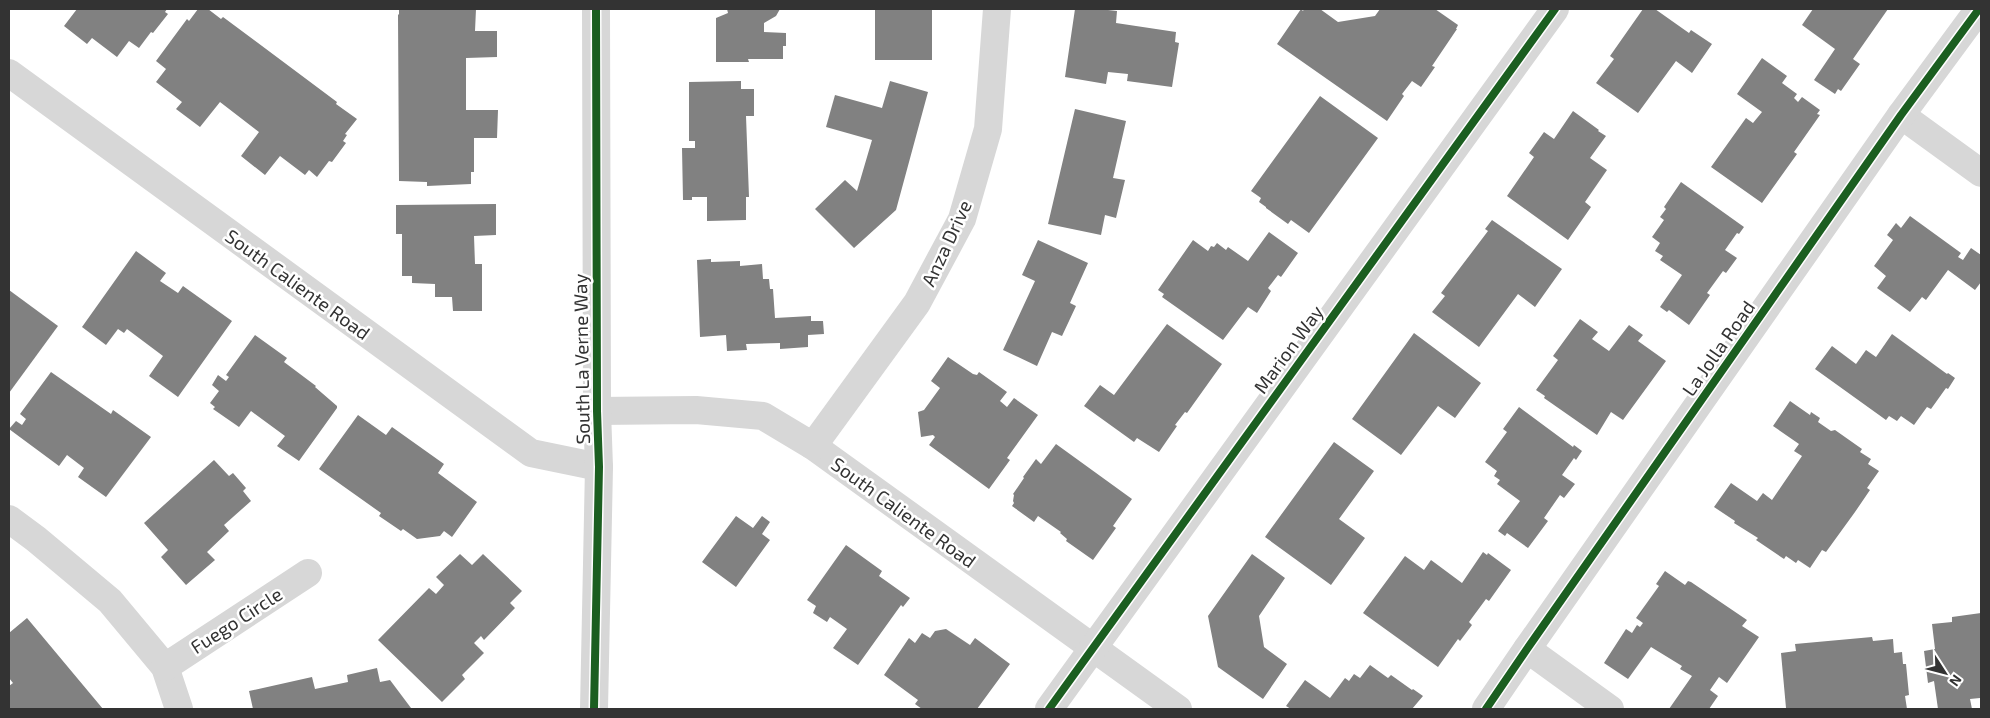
<svg xmlns="http://www.w3.org/2000/svg" width="1990" height="718" font-family="'Exo 2',sans-serif">
	<style>
		.building { fill: #818181 }
		.lines { fill: none; stroke-linecap: round; stroke-linejoin: round }
		.minor { stroke: #d7d7d7; stroke-width: 28 }
		.tertiary { stroke: #d7d7d7; stroke-width: 28 }
		.cycleway-casing { stroke: #fff; stroke-width: 11 }
		.cycleway { stroke: #1b5e20; stroke-width: 8 }
		.labels { text-anchor: middle; dominant-baseline: central; stroke-width: 5; stroke-linejoin: round; paint-order: stroke }
		.street-label { font-size: 19px; fill: #333; stroke: #fff }
	</style>
	<rect width="100%" height="100%" fill="#fff"/>
	<g class="building">
		<polygon points="77,9 167,9 165,12 168,14 153,33 151,32 139,48 129,41 117,57 92,38 87,44 64,26"/>
		<polygon points="198,9 208,9 221,19 223,17 337,102 336,104 357,119 345,134 347,135 343,141 346,143 332,162 329,161 317,177 309,170 305,175 280,156 265,175 241,156 259,132 220,102 200,127 176,109 182,102 156,82 166,69 156,61 187,19 189,21"/>
		<polygon points="399,9 476,9 475,31 497,31 497,57 466,58 466,110 498,110 497,138 474,138 474,172 471,172 471,184 427,186 427,182 399,181 398,15 399,14"/>
		<polygon points="727,9 780,9 776,16 764,23 764,32 786,33 786,46 783,46 783,59 748,59 749,62 716,62 716,18 728,13"/>
		<rect x="875" y="9" width="57" height="51"/>
		<polygon points="1075,9 1099,9 1117,11 1116,23 1176,32 1175,42 1179,43 1172,87 1127,81 1128,74 1108,72 1106,84 1065,77"/>
		<polygon points="1301,9 1303,11 1304,9 1320,9 1338,22 1375,16 1380,9 1435,9 1458,25 1456,29 1457,29 1432,66 1435,67 1421,87 1412,81 1402,94 1404,96 1387,121 1277,44"/>
		<polygon points="1643,9 1655,9 1689,33 1691,30 1712,44 1692,73 1676,61 1638,113 1596,83 1614,59 1610,56"/>
		<polygon points="1813,9 1888,9 1853,59 1860,64 1841,91 1838,89 1835,94 1814,80 1835,49 1802,25"/>
		<polygon points="1762,58 1787,76 1782,83 1797,94 1794,98 1798,102 1802,97 1820,110 1817,114 1820,115 1794,152 1797,154 1762,203 1711,167 1746,118 1753,123 1762,112 1737,94"/>
		<polygon points="741,81 741,89 754,89 754,116 746,116 749,197 746,197 746,220 707,221 707,197 692,197 692,200 683,200 682,148 695,148 695,141 689,141 689,82"/>
		<polygon points="890,81 928,92 896,210 854,248 815,209 845,180 857,191 872,140 826,127 835,95 882,108"/>
		<polygon points="1320,96 1378,138 1309,233 1291,220 1288,224 1266,208 1266,207 1259,202 1261,198 1251,191"/>
		<polygon points="1075,109 1126,121 1113,178 1125,180 1116,218 1105,215 1101,235 1048,224"/>
		<polygon points="1573,111 1599,130 1598,131 1606,136 1590,158 1607,170 1585,202 1591,207 1568,240 1507,196 1534,157 1529,153 1544,132 1554,139"/>
		<polygon points="1681,182 1744,227 1739,234 1737,233 1725,250 1737,258 1726,273 1723,271 1707,293 1710,295 1689,325 1669,310 1667,312 1660,307 1682,275 1660,260 1663,256 1655,251 1660,243 1652,237 1664,220 1660,217 1666,209 1664,207"/>
		<polygon points="496,204 496,235 474,236 475,264 482,264 482,311 453,311 452,297 435,297 435,284 412,283 412,276 402,276 402,234 396,234 396,205"/>
		<polygon points="1910,216 1961,253 1958,257 1963,260 1971,248 1981,255 1981,282 1975,290 1948,270 1926,300 1922,297 1910,312 1877,288 1886,276 1874,266 1893,240 1887,235 1896,223 1901,228"/>
		<polygon points="1492,220 1562,269 1535,307 1518,294 1479,347 1432,312 1445,296 1441,293 1488,231 1485,229"/>
		<polygon points="1269,232 1298,253 1281,277 1278,275 1268,288 1271,291 1257,313 1248,307 1223,340 1162,297 1164,294 1158,290 1193,240 1208,251 1211,246 1214,247 1217,243 1226,250 1228,247 1248,261"/>
		<polygon points="1038,240 1088,263 1070,303 1076,306 1062,336 1052,332 1037,366 1003,350 1035,281 1022,275"/>
		<polygon points="136,251 166,273 160,281 178,293 183,286 232,321 178,397 149,376 163,356 127,329 124,333 118,329 106,345 82,327"/>
		<polygon points="711,259 711,262 740,261 740,266 762,264 763,279 769,279 770,289 773,289 775,318 811,316 811,321 823,321 824,334 808,335 808,347 780,349 780,343 746,344 747,350 727,351 726,335 700,337 697,260"/>
		<polygon points="9,290 58,326 9,393"/>
		<polygon points="1580,319 1598,332 1592,339 1609,351 1629,325 1643,335 1638,341 1666,361 1623,420 1611,412 1597,435 1544,398 1545,396 1536,390 1558,360 1553,356"/>
		<polygon points="1167,324 1222,364 1187,413 1185,412 1175,425 1177,426 1159,452 1137,438 1134,442 1084,406 1100,385 1114,395"/>
		<polygon points="1414,333 1481,383 1455,418 1438,406 1401,455 1352,419"/>
		<polygon points="1892,334 1947,374 1948,373 1955,378 1948,389 1946,388 1931,409 1927,407 1914,425 1901,416 1897,421 1889,416 1886,420 1815,369 1832,346 1856,364 1866,350 1876,357"/>
		<polygon points="255,335 287,358 284,362 316,386 315,387 337,406 337,408 299,461 277,446 285,436 251,411 239,427 213,409 215,407 210,403 219,391 212,385 218,375 226,381 229,377 226,375"/>
		<polygon points="948,357 973,374 977,375 979,372 1007,392 1000,401 1007,407 1014,398 1038,415 1007,458 1010,460 989,489 929,445 935,437 933,435 921,437 918,412 924,410 940,388 931,381"/>
		<polygon points="51,372 111,414 113,410 151,437 106,497 78,477 84,468 67,455 59,466 9,429 16,421 22,425 26,419 20,414"/>
		<polygon points="1790,401 1810,415 1811,412 1820,418 1818,422 1831,431 1835,430 1862,449 1860,452 1871,459 1868,464 1879,471 1867,488 1870,490 1855,512 1826,552 1822,550 1810,568 1798,560 1796,563 1786,556 1784,559 1756,540 1758,538 1734,523 1735,521 1714,507 1731,483 1757,501 1763,493 1772,500 1802,456 1794,451 1799,444 1773,426"/>
		<polygon points="1519,407 1573,447 1574,445 1582,451 1576,460 1574,458 1562,475 1575,484 1564,498 1560,495 1544,518 1548,521 1528,548 1507,533 1505,536 1498,531 1520,501 1497,484 1500,480 1494,476 1497,471 1485,462 1507,432 1503,429"/>
		<polygon points="358,415 386,435 392,427 444,464 438,473 477,502 452,537 444,531 440,536 417,539 403,529 401,531 379,516 381,513 319,469"/>
		<polygon points="1334,442 1374,471 1339,519 1365,538 1331,585 1265,537"/>
		<polygon points="1056,444 1132,499 1113,526 1116,528 1093,560 1066,541 1067,539 1060,533 1061,532 1038,516 1034,522 1012,506 1014,503 1013,501 1014,495 1013,494 1024,478 1023,477 1036,459 1041,464"/>
		<polygon points="214,460 229,476 233,473 246,488 243,491 251,501 224,525 229,531 207,552 215,560 186,585 161,557 168,550 144,523"/>
		<polygon points="736,516 753,528 762,516 770,522 762,534 770,540 736,587 702,562"/>
		<polygon points="846,545 882,571 879,576 910,598 903,607 901,605 858,665 833,648 847,629 830,617 827,622 813,613 816,606 807,600"/>
		<polygon points="1483,552 1487,555 1488,553 1511,570 1489,601 1486,599 1469,622 1472,625 1460,641 1458,639 1438,667 1363,613 1405,556 1424,570 1431,560 1462,583"/>
		<polygon points="460,554 472,565 483,554 522,591 510,603 515,608 484,640 481,636 474,643 484,653 462,675 465,679 442,702 378,640 429,588 436,594 444,585 436,577"/>
		<polygon points="1252,554 1285,578 1259,616 1264,647 1287,664 1263,699 1218,667 1208,616"/>
		<polygon points="1665,571 1685,585 1688,581 1691,582 1747,620 1742,626 1759,637 1727,683 1719,677 1710,690 1718,696 1709,709 1669,709 1692,676 1680,669 1682,666 1651,647 1628,679 1604,663 1626,629 1632,633 1637,625 1640,627 1643,623 1636,618 1659,586 1656,584"/>
		<polygon points="1981,613 1980,698 1970,699 1972,709 1938,709 1934,681 1928,683 1924,651 1935,649 1932,624 1952,622 1952,617"/>
		<polygon points="27,618 103,709 9,709 9,686 13,683 9,678 9,633"/>
		<polygon points="946,629 970,645 975,638 1010,664 977,709 922,709 915,704 918,700 884,675 909,638 915,643 922,633 930,638 935,631"/>
		<polygon points="1872,637 1873,641 1893,639 1894,653 1902,652 1903,664 1906,664 1909,695 1905,696 1907,709 1786,708 1781,653 1796,651 1795,644"/>
		<polygon points="1370,665 1388,678 1391,675 1412,690 1413,689 1423,696 1412,709 1291,709 1286,706 1305,680 1330,698 1345,678 1349,681 1354,674 1360,678"/>
		<polygon points="377,668 380,682 390,680 411,708 253,709 249,691 312,677 315,689 348,682 347,675"/>
	</g>
	<g class="lines">
		<g class="minor">
			<polyline points="9,73 531,453 599,467"/>
			<polyline points="1901,115 1981,173"/>
			<polyline points="597,411 696,410 763,416 813,446 1178,709"/>
			<polyline points="813,446 917,303 962,219 988,129 997,9"/>
			<polyline points="9,519 36,539 110,601 165,667 179,709"/>
			<polyline points="1527,649 1610,709"/>
			<polyline points="165,667 308,573"/>
			<polyline points="1049,709 1555,9"/>
			<polyline points="1486,709 1527,649 1901,115 1979,9"/>
		</g>
		<polyline class="tertiary" points="594,709 599,467 597,411 596,9"/>
		<defs>
			<g id="cycleway">
				<polyline points="594,709 599,467 597,411 596,9"/>
				<polyline points="1049,709 1555,9"/>
				<polyline points="1486,709 1527,649 1901,115 1979,9"/>
			</g>
		</defs>
		<use href="#cycleway" class="cycleway-casing"/>
		<use href="#cycleway" class="cycleway"/>
	</g>
	<g class="labels">
		<g class="street-label">
			<text transform="translate(946 243) rotate(-65)">Anza Drive</text>
			<text transform="translate(298 284) rotate(36)">South Caliente Road</text>
			<text transform="translate(1718 348) rotate(-55)">La Jolla Road</text>
			<text transform="translate(1288 349) rotate(-54)">Marion Way</text>
			<text transform="translate(581 359) rotate(-91)">South La Verne Way</text>
			<text transform="translate(904 512) rotate(36)">South Caliente Road</text>
			<text transform="translate(236 620) rotate(-33)">Fuego Circle</text>
		</g>
	</g>
	<rect width="1990" height="718" fill="none" stroke="#333333" stroke-width="20"/>
	<g transform="translate(1945 673) rotate(126)" stroke="#ffffff" stroke-width="4" paint-order="stroke">
	<path d="M0-4L9 19L0 12L-9 19Z" fill="#333333"/>
	<text y="-8" font-size="14" font-weight="bold" text-anchor="middle" fill="#333333">N</text>
	</g>
</svg>
